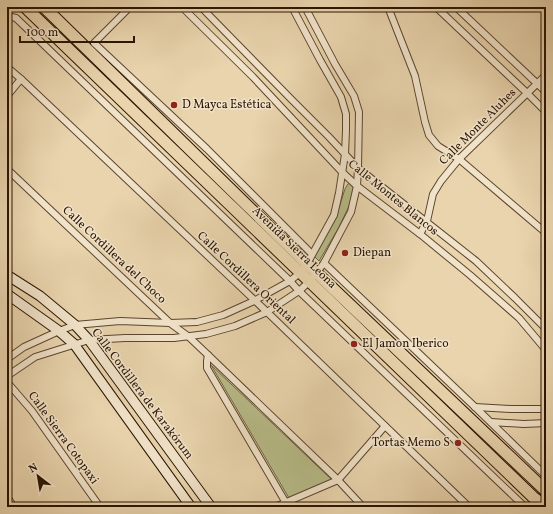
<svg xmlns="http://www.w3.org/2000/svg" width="553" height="514" font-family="Vollkorn,serif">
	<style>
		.green { fill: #b7bc89; stroke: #706846 }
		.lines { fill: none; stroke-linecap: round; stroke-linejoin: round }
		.street-casing { stroke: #5a452e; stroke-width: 8 }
		.secondary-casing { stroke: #2a1503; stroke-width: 11 }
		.highway-casing { stroke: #2a1503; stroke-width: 13 }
		.street { stroke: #f1e3ca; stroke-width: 6 }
		.secondary { stroke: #f1e3ca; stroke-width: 9 }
		.highway { stroke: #e9d4ad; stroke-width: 11 }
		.poi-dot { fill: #8f2418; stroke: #f1e3ca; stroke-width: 1.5 }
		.labels { text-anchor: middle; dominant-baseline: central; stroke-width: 3; stroke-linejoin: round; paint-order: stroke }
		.poi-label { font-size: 12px; fill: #2a1503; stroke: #f1e3ca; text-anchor: start }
		.street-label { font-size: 12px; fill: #2a1503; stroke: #f1e3ca }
	</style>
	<rect width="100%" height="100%" fill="#e9d4ad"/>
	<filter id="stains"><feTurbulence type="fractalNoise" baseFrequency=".005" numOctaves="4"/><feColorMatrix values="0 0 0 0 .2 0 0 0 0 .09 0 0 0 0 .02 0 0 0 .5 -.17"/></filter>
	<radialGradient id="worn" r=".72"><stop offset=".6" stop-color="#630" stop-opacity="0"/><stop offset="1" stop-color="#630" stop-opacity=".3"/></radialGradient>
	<g class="green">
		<polygon points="350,183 353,185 355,190 350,204 338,229 319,261 313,255 337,214 345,189 348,184"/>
		<polygon points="211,365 332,480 289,498"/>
	</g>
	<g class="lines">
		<defs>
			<g id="street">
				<polyline points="130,7 94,43 207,149 312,254"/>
				<polyline points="182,7 253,77 342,172 357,186 420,234 470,275 519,318 546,350"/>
				<polyline points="201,7 292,100 329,137 358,168 476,261 515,298 546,329"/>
				<polyline points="388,7 415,76 425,122 429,135 438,146 459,159 546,233"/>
				<polyline points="436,7 527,93 546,112"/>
				<polyline points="456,7 546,92"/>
				<polyline points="7,16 16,18 290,281 299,291 525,507"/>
				<polyline points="7,67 21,79 267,312 469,507"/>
				<polyline points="7,96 21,79"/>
				<polyline points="7,169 170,323 189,337 208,355 338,480 363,507"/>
				<polyline points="420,234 427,221 433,194 441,181 459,159 546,75"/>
				<polyline points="324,263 475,407 546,476"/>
				<polyline points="208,355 207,361 207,368 286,503"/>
				<polyline points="7,359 24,347 59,331 75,325 120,321 170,323 197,322 223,315 254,301 290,281 301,272 307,264 334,215 339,193 345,154 346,130 346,114 341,97 320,60 292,7"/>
				<polyline points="7,376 35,357 89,340 125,338 174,338 206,334 235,326 267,312 299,291 310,281 324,263 351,212 357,186 358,168 359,112 354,96 335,64 305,7"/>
				<polyline points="7,382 32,411 100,507"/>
				<polyline points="475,407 511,409 546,409"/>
				<polyline points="491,422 524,424 546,423"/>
				<polyline points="7,497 14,507"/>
				<polyline points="275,507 338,480 385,426"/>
			</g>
			<g id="secondary">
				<polyline points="7,275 40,296 75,325 89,340 211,507"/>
				<polyline points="7,294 59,331 74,344 191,507"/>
			</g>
			<g id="highway">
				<polyline points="25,7 533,497 546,507"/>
				<polyline points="44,7 307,264 546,491"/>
			</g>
		</defs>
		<use href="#street" class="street-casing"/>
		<use href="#secondary" class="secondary-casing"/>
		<use href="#highway" class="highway-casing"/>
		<use href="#street" class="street"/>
		<use href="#secondary" class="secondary"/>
		<use href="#highway" class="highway"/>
	</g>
	<g class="poi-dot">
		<circle cx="174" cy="105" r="4"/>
		<circle cx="345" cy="253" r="4"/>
		<circle cx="354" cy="344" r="4"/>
		<circle cx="458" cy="443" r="4"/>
	</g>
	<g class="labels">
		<g class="poi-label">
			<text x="182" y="105">D Mayca Estética</text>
			<text x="353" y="253">Diepan</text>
			<text x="362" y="344">El Jamon Iberico</text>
			<text x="450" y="443" text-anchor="end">Tortas Memo S</text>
		</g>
		<g class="street-label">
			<text transform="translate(478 127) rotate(-45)">Calle Monte Aluhes</text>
			<text transform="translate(393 198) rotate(39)">Calle Montes Blancos</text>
			<text transform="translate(294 248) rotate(44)">Avenida Sierra Leona</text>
			<text transform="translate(114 255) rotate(43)">Calle Cordillera del Choco</text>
			<text transform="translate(246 278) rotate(43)">Calle Cordillera Oriental</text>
			<text transform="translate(142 394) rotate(53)">Calle Cordillera de Karakórum</text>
			<text transform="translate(63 438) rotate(54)">Calle Sierra Cotopaxi</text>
		</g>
	</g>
	<rect width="553" height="514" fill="none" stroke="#e9d4ad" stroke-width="24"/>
	<rect x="8" y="8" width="537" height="498" fill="none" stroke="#2a1503" stroke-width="2"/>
	<rect x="12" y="12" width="529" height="490" fill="none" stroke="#2a1503"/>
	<g transform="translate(38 476) rotate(329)" stroke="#f1e3ca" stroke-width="3" paint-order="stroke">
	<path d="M0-3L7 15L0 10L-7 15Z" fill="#2a1503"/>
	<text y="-6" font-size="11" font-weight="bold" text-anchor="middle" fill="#2a1503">N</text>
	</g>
	<path d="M20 36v6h114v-6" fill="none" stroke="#2a1503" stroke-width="2"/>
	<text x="26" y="36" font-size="12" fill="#2a1503" stroke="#f1e3ca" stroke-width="3" paint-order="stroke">100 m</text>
	<rect width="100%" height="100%" filter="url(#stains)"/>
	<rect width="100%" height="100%" fill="url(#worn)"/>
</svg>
